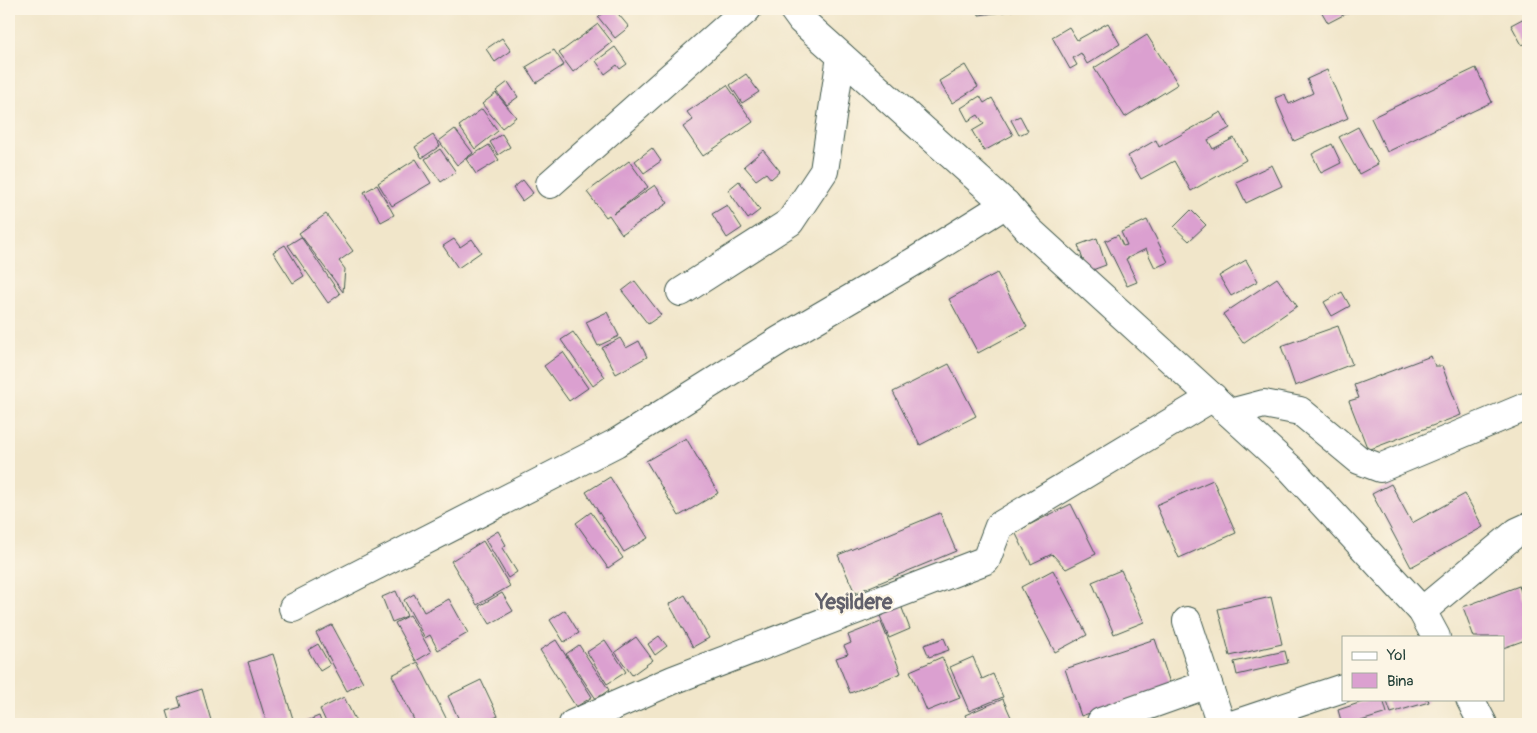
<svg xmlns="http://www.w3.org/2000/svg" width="1537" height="733" font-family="Pangolin,sans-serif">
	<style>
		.building { fill: #dba0d0 }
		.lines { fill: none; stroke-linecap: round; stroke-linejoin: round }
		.street-casing { stroke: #3e564a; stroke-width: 30 }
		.street { stroke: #fff; stroke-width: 28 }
		.labels { text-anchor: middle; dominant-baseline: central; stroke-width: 4.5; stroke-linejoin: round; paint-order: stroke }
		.district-label { font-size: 21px; font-weight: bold; fill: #61606b; stroke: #fcf5e5 }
	</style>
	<rect width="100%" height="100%" fill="#fcf5e5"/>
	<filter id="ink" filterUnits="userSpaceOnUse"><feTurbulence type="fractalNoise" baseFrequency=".02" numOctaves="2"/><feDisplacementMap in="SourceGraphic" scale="10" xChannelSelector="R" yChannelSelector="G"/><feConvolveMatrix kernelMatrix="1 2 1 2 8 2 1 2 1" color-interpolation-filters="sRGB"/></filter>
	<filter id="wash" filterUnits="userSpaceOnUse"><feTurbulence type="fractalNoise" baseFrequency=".0096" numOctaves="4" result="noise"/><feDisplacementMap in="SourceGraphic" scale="20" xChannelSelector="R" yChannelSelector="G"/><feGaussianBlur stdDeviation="1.12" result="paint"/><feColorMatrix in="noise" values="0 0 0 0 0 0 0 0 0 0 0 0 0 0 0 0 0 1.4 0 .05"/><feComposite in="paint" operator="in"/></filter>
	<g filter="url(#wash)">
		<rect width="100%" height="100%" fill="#f1e6ca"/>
		<g id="blocks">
			<g class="building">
				<polygon points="607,9 614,9 629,27 615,38 598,17"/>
				<polygon points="978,9 1017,9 1017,10 979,15"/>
				<polygon points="1320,9 1355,9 1328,23"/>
				<polygon points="1528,16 1528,46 1527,43 1522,45 1511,25"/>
				<polygon points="1108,23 1120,44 1087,64 1081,53 1073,58 1077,65 1070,69 1052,37 1069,27 1077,40"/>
				<polygon points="598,24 612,42 573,72 559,53"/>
				<polygon points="1147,35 1178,84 1125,117 1094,68"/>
				<polygon points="502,38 511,51 495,62 486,49"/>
				<polygon points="615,47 627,64 620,69 617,65 605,74 596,61"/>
				<polygon points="554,50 564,65 536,83 526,67"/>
				<polygon points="965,65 978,87 952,103 939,81"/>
				<polygon points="1476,68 1492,102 1387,152 1371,118"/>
				<polygon points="1327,70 1348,118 1294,141 1275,98 1285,94 1289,104 1313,93 1307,79"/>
				<polygon points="746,74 759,92 742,103 730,85"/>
				<polygon points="508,82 518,97 507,105 496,91"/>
				<polygon points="727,85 753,122 703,156 683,127 693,120 687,112"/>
				<polygon points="496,93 516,117 502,128 482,104"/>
				<polygon points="980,96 984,103 992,98 1013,135 984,151 972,131 984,124 978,115 968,121 961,108"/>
				<polygon points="482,109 498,131 475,149 459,126"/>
				<polygon points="1221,112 1230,128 1208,140 1213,149 1234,138 1246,160 1191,191 1174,161 1141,179 1128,156 1156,140 1159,147"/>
				<polygon points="1020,116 1028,131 1019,135 1011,120"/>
				<polygon points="1358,127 1378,164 1359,174 1339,137"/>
				<polygon points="455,129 473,153 457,165 439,141"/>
				<polygon points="502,134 510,147 498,155 490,142"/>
				<polygon points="433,135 440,146 422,158 415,147"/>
				<polygon points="1332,144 1341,163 1321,173 1312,154"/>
				<polygon points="489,145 499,160 476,174 466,159"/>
				<polygon points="652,148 661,161 644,173 635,161"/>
				<polygon points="440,149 456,172 441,182 425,159"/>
				<polygon points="763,150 780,171 771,179 766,173 756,180 744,166"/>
				<polygon points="416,159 431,183 392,206 378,183"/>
				<polygon points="629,161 648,187 613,214 655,185 668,203 622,234 609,215 606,217 587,192"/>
				<polygon points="1272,165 1282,186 1246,203 1236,182"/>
				<polygon points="523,180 533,193 522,201 513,188"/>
				<polygon points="739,181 760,210 748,219 728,190"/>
				<polygon points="377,185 394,215 381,222 364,192"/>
				<polygon points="727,205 742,228 727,238 712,214"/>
				<polygon points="1191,210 1206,225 1189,241 1174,227"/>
				<polygon points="326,214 353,251 339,261 345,269 343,292 299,233"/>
				<polygon points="1147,220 1168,262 1155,268 1146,249 1126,259 1137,282 1127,286 1105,241 1118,235 1123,246 1127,245 1121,232"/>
				<polygon points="301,237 340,294 328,303 288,245"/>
				<polygon points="1097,238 1106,265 1087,272 1078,245"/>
				<polygon points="454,239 460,247 472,239 481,252 458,268 443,246"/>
				<polygon points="285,245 304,276 293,283 273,252"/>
				<polygon points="1246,260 1258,281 1231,296 1219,276"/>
				<polygon points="997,273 1027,327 978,353 949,299"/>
				<polygon points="1277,278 1297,306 1243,343 1223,314"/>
				<polygon points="635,281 661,315 648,324 622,291"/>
				<polygon points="1342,292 1350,306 1332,316 1324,302"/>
				<polygon points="607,312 619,336 598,346 586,322"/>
				<polygon points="1338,326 1352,364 1295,386 1281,346"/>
				<polygon points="573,332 605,377 593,386 561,340"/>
				<polygon points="620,338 626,348 639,341 647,357 616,374 602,348"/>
				<polygon points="563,352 588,388 569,401 544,366"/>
				<polygon points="1431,356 1435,366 1442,366 1461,415 1368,450 1349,401 1359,398 1354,385"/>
				<polygon points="949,364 976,416 920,445 893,392"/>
				<polygon points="686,438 718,493 679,516 646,461"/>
				<polygon points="610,477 648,538 624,552 586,492"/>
				<polygon points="1213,480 1236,533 1179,558 1156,505"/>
				<polygon points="1391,484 1412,523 1465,494 1483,527 1411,567 1372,494"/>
				<polygon points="1071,504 1096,554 1066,569 1052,554 1031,564 1015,532"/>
				<polygon points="591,512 623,558 608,568 576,523"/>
				<polygon points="940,513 956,551 855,593 838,555"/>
				<polygon points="498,531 506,545 502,548 517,572 508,578 485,539"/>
				<polygon points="483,541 510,586 477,605 451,561"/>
				<polygon points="1053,570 1087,635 1055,652 1021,587"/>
				<polygon points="1121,570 1144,622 1114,634 1092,582"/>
				<polygon points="1519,586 1528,612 1528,639 1503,648 1503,637 1474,637 1463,607"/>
				<polygon points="396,591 407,616 392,622 382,597"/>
				<polygon points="502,593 513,611 490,624 479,606"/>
				<polygon points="414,594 424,612 449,599 468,633 438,650 430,635 425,638 404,600"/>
				<polygon points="685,595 709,638 693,647 669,604"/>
				<polygon points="1271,597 1282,644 1230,656 1218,609"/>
				<polygon points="900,603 910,629 889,638 878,611"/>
				<polygon points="565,610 579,633 564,642 550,620"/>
				<polygon points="410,615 431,652 416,661 395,623"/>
				<polygon points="881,622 901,673 850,693 836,658 848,654 844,646 851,643 848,635"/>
				<polygon points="332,625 363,682 347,691 316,633"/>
				<polygon points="659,636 667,646 655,655 648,644"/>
				<polygon points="636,637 653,660 632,675 615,652"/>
				<polygon points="944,638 949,650 929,657 924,645"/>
				<polygon points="1155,639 1171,686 1081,716 1065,669"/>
				<polygon points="556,640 592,697 576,707 540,650"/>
				<polygon points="605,640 626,672 607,684 587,652"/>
				<polygon points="318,644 330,665 320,671 308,650"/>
				<polygon points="579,645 609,690 596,699 566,654"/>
				<polygon points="1285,651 1288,663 1237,675 1234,662"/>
				<polygon points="273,654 293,719 276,724 267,724 248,662"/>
				<polygon points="942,657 960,698 927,711 910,671"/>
				<polygon points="973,657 982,679 993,674 1003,697 969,711 950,667"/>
				<polygon points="418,662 449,724 416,724 392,675"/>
				<polygon points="481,680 498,716 484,723 484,724 461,724 448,696"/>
				<polygon points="202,689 212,724 171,724 167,711 181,707 178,697"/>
				<polygon points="344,697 357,724 327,724 320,709"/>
				<polygon points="1003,699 1011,717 995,724 969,724 965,715"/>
				<polygon points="1371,699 1383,699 1387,713 1351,724 1342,724 1338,710"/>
				<polygon points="1386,699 1428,699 1429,702 1391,713"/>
				<polygon points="319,716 322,724 299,724"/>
			</g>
		</g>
	</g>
	<g filter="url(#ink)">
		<use href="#blocks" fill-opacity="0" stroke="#3e564a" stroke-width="1"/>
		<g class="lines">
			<defs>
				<g id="street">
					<polyline points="793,9 801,20 1006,204 1029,230 1292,470 1422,611 1436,637"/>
					<polyline points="550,184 747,9"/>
					<polyline points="681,292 790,222 824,171 841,56"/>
					<polyline points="1230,413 1264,404 1300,411 1359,460 1380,468 1528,406"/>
					<polyline points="293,608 616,443 780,340 915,261 1006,204"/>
					<polyline points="1422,611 1517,532 1528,527"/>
					<polyline points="1187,621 1221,724"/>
					<polyline points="1470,699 1483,724"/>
					<polyline points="1101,722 1208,684"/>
					<polyline points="573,724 673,680 986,560 999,526 1213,397"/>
					<polyline points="1235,724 1343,688"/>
				</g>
			</defs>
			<use href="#street" class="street-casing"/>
			<use href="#street" class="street"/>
		</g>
	</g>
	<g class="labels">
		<g class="district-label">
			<text x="854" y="602">Yeşildere</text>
		</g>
	</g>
	<rect width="1537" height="733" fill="none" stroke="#fcf5e5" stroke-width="30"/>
	<rect x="1342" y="636" width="162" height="65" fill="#fcf5e5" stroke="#a4ab9e"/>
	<rect x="1352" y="652" width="25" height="8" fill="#ffffff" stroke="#a4ab9e"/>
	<text x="1387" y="660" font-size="15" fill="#1f3d34">Yol</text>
	<rect x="1352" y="673" width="25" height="15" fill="#dba0d0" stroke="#a4ab9e"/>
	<text x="1387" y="686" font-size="15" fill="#1f3d34">Bina</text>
</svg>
